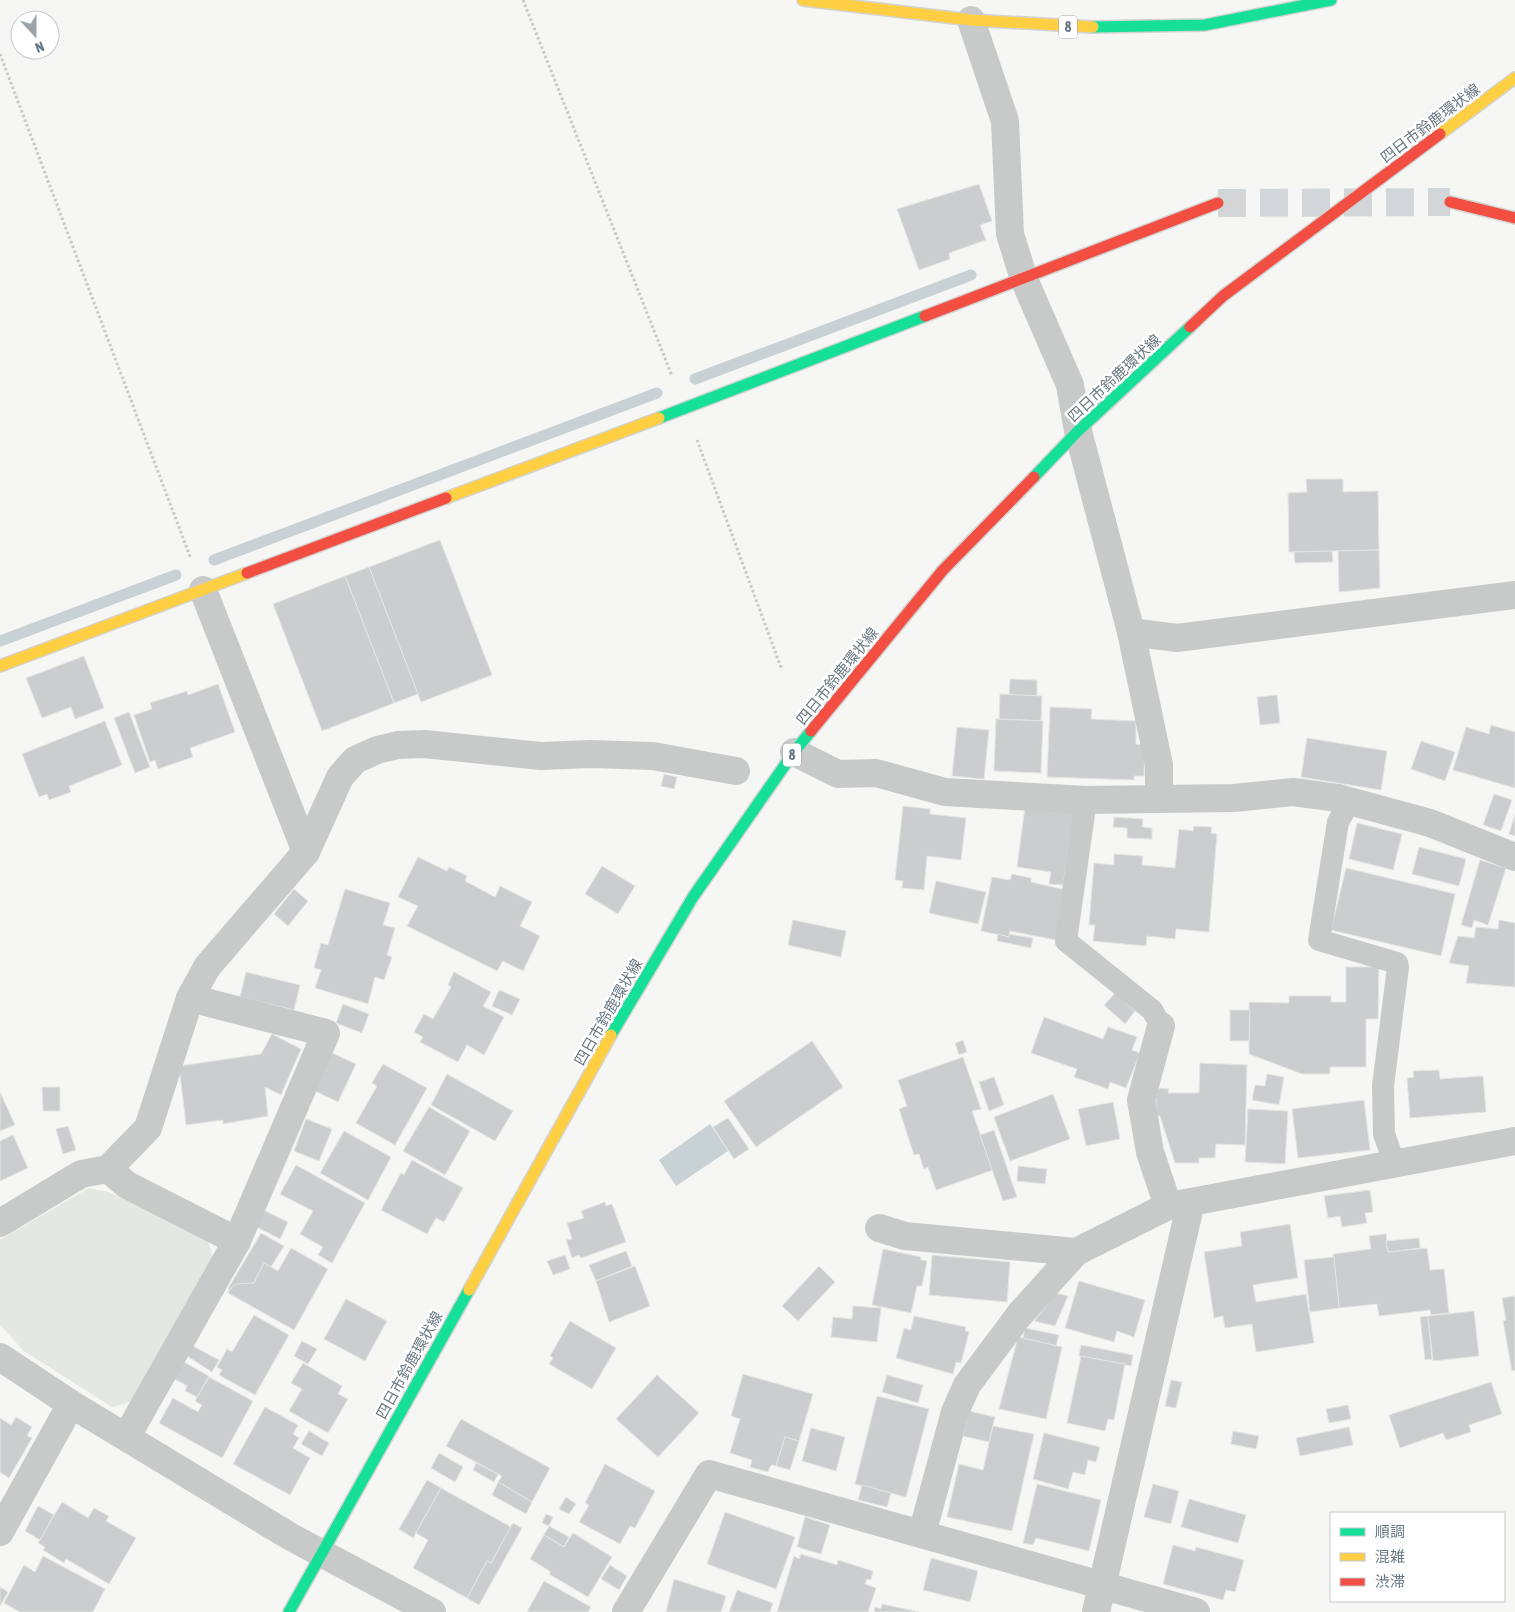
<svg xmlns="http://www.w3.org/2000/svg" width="1515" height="1612" font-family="'Asap Condensed','Noto Sans JP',sans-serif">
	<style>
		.green { fill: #e5e7e3 }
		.water { fill: #c8d1d3 }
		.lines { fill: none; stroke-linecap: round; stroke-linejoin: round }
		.stream { stroke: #c8d1d3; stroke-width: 11 }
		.building { fill: #cccdce; stroke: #e5e5e4 }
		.secondary-tunnel { stroke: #d3d6d8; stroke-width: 28; stroke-dasharray: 28 14; stroke-linecap: butt }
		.fast-casing { stroke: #d2d3d3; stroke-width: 14 }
		.slow-casing { stroke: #d2d3d3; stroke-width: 14 }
		.jam-casing { stroke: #d2d3d3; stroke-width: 14 }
		.path { stroke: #c6c7c8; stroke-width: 3; stroke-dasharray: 2.5 2.5; stroke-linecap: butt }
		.lane { stroke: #c8caca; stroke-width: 22 }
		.street { stroke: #c8caca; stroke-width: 28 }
		.fast { stroke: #16e098; stroke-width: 11 }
		.slow { stroke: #ffcf43; stroke-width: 11 }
		.jam { stroke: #f24e42; stroke-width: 11 }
		.labels { text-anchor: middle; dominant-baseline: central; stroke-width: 5; stroke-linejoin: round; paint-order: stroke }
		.shield { fill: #fff; stroke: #96a0a8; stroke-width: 1 }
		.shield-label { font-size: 14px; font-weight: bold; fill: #697882 }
		.street-label { font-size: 15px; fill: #697882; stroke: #fff }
	</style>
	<rect width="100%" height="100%" fill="#f6f6f5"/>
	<polygon class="green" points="89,1188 109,1192 208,1241 213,1258 134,1401 112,1407 24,1351 0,1325 0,1240"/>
	<polygon class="water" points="710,1124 728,1151 676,1186 659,1160"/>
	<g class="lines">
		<g class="stream">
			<polyline points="695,379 971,275"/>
			<polyline points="214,560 657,393"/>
			<polyline points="0,641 176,575"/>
		</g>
	</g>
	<g class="building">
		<polygon points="979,184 992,221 980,225 986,240 949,253 950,259 919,270 897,209"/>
		<polygon points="1306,479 1343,479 1343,492 1378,491 1379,550 1289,552 1288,493 1307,492"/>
		<polygon points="440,540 492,675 421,702 369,567"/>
		<polygon points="1379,550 1380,588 1339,592 1338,551"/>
		<polygon points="1332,551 1333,562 1295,563 1294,552"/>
		<polygon points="369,567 418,694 394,703 345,576"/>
		<polygon points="345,576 394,703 322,731 273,604"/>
		<polygon points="84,656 104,708 75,719 71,707 42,718 26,678"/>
		<polygon points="1010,679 1037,680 1037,696 1009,695"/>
		<polygon points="218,684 235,732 190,748 193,757 158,769 155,760 150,762 134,715 152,709 150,703 187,691 188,695"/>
		<polygon points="1000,694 1042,696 1041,721 999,719"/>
		<polygon points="1277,695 1280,723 1260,725 1257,697"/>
		<polygon points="1050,707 1092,709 1091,719 1136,721 1136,744 1145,745 1144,776 1134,776 1134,780 1047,777"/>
		<polygon points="129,712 150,767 135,773 114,718"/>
		<polygon points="996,719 1043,721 1041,773 994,771"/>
		<polygon points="105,721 122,765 69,786 71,792 49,800 47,794 39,797 22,754"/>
		<polygon points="1491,725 1515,732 1515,788 1453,770 1466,727 1489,734"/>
		<polygon points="957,727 989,730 984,779 952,776"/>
		<polygon points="1307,738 1387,751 1381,790 1301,777"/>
		<polygon points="1421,741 1455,752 1445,781 1411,769"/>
		<polygon points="664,774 677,777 674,789 661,786"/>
		<polygon points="1494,794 1512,800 1501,831 1483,825"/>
		<polygon points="903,806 930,809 930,814 966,818 961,860 927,856 924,890 902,888 903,881 895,880"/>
		<polygon points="1025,807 1075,809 1063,885 1049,884 1051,872 1017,867"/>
		<polygon points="1515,814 1515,836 1509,834"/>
		<polygon points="1114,817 1143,819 1142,827 1152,828 1152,839 1127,838 1127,828 1113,827"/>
		<polygon points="1357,823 1402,834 1393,870 1349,859"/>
		<polygon points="1194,826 1212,827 1211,833 1217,834 1209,932 1176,929 1175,939 1147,936 1146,946 1093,941 1095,925 1089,925 1094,863 1114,865 1114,854 1143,856 1142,865 1175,868 1179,829 1193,831"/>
		<polygon points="1419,847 1466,859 1459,886 1412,874"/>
		<polygon points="418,857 447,871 449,867 467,876 465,881 495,897 500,886 532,902 520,926 540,936 523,971 503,961 497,971 407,926 418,906 398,897"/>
		<polygon points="1480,860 1506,868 1488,925 1474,920 1472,928 1461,925"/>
		<polygon points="602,866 635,886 618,914 585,894"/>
		<polygon points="1346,868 1455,894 1441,956 1331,930"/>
		<polygon points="1012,874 1031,878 1031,882 1066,890 1056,940 1010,931 1009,937 981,931 992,877 1010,880"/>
		<polygon points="936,881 986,892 978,924 929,913"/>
		<polygon points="294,889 308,901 288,926 274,914"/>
		<polygon points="345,889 390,903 383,925 395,928 387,955 392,957 384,980 375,977 368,1004 315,988 321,970 314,968 321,943 328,945"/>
		<polygon points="793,920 846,931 841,957 788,945"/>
		<polygon points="1499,920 1515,923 1515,987 1466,983 1469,966 1449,963 1458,936 1474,938 1476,927 1498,929"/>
		<polygon points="998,934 1009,937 1009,934 1033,938 1031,948 997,941"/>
		<polygon points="1346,967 1379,967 1378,1019 1366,1019 1366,1067 1330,1067 1330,1074 1302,1074 1249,1054 1249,1002 1289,1003 1289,996 1331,996 1331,1002 1346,1002"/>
		<polygon points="246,972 300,985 294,1010 240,997"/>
		<polygon points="454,972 491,992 483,1006 504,1017 484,1055 467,1045 458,1062 420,1042 423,1037 414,1032 424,1014 433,1019 451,987 448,985"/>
		<polygon points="499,990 520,999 512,1015 492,1006"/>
		<polygon points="1115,993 1135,1011 1125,1024 1104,1005"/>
		<polygon points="343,1004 369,1014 362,1033 336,1023"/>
		<polygon points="1230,1010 1250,1010 1249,1041 1230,1041"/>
		<polygon points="1044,1017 1103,1039 1108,1027 1137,1037 1132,1050 1140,1053 1126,1088 1110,1082 1108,1089 1074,1077 1077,1069 1031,1053"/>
		<polygon points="272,1034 301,1049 281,1095 265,1087 268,1116 223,1124 223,1120 186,1125 179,1066 261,1054"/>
		<polygon points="963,1040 967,1052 959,1055 955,1043"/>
		<polygon points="812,1041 843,1087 756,1147 724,1101"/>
		<polygon points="332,1053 356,1064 338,1102 315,1091"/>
		<polygon points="963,1057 981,1109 972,1111 993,1170 936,1190 928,1167 924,1169 919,1154 914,1155 899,1109 907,1106 898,1080"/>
		<polygon points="1200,1063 1247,1065 1245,1145 1216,1144 1215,1158 1199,1158 1199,1163 1175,1163 1160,1116 1156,1116 1156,1088 1169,1089 1168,1093 1199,1093"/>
		<polygon points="383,1064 427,1088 395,1145 356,1123 377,1086 372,1083"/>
		<polygon points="1439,1070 1440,1079 1483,1076 1486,1112 1410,1118 1407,1078 1414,1077 1413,1071"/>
		<polygon points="447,1074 513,1111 495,1141 431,1105"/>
		<polygon points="1267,1074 1284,1077 1279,1105 1252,1100 1255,1085 1265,1086"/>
		<polygon points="994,1077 1004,1105 989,1111 979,1082"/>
		<polygon points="42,1087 60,1087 60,1111 43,1111"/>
		<polygon points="0,1092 15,1125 0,1131"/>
		<polygon points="1053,1094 1070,1139 1010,1161 994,1117"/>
		<polygon points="1364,1100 1370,1150 1298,1158 1292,1109"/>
		<polygon points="1113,1102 1120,1139 1086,1146 1078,1109"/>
		<polygon points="429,1107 470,1131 445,1175 403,1151"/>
		<polygon points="1248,1109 1288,1111 1285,1164 1245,1162"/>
		<polygon points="728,1118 749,1149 734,1159 713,1127"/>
		<polygon points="306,1119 332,1129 319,1161 294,1151"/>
		<polygon points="68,1126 76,1150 63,1154 56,1129"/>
		<polygon points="994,1130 1017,1197 1003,1201 980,1135"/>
		<polygon points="344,1131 391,1157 368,1200 320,1173"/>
		<polygon points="13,1135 28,1168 0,1181 0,1141"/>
		<polygon points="412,1160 463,1188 444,1222 436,1218 427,1234 381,1210 401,1173 404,1175"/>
		<polygon points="296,1165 365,1203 332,1263 318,1255 323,1247 300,1234 313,1211 280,1194"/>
		<polygon points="1018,1166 1047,1169 1045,1184 1017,1181"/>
		<polygon points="1370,1190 1373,1212 1365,1213 1367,1223 1342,1227 1340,1216 1328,1218 1324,1196"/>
		<polygon points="605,1202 606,1206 612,1204 626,1242 581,1258 579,1255 572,1258 566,1240 572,1239 567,1223 584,1218 581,1211"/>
		<polygon points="263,1210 288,1222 280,1239 255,1226"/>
		<polygon points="1290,1224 1298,1278 1253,1285 1256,1302 1306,1294 1314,1343 1256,1352 1252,1324 1225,1328 1223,1316 1214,1318 1204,1252 1242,1246 1240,1232"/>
		<polygon points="261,1233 284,1246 271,1267 264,1263 254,1283 237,1284 232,1287 228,1293 229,1287"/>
		<polygon points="1386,1234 1388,1252 1427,1248 1430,1270 1444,1269 1449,1313 1431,1315 1430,1310 1379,1316 1377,1304 1339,1308 1333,1254 1371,1249 1369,1236"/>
		<polygon points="1419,1238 1420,1248 1388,1252 1386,1241"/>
		<polygon points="291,1248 328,1269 294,1330 228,1293 232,1287 237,1284 254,1283 264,1263 278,1271"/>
		<polygon points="883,1249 921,1257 921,1260 927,1261 922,1286 917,1286 911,1313 872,1305"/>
		<polygon points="626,1251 632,1266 596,1281 589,1265"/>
		<polygon points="565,1255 570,1269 553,1275 547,1261"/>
		<polygon points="932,1255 1010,1262 1007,1302 929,1295"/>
		<polygon points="1334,1257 1339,1308 1310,1312 1304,1260"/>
		<polygon points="635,1266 650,1306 609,1322 596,1281"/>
		<polygon points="819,1266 835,1282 798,1321 782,1306"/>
		<polygon points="1079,1281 1145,1300 1134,1337 1117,1331 1114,1342 1065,1328"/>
		<polygon points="1056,1293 1068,1296 1055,1326 1034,1321"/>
		<polygon points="1515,1296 1515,1370 1512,1371 1503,1321 1506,1320 1502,1298"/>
		<polygon points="346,1299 387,1321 365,1361 324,1339"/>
		<polygon points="853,1306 881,1308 877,1342 831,1337 833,1317 852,1319"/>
		<polygon points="1474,1311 1479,1356 1433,1361 1428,1316"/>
		<polygon points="254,1315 289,1335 255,1395 219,1375 222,1370 217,1367 227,1349 232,1352"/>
		<polygon points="914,1316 966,1327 965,1331 969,1332 961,1363 956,1362 953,1374 896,1358 904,1328 911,1330"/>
		<polygon points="1428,1316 1432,1359 1425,1360 1420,1317"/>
		<polygon points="570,1321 616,1348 592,1389 549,1364 553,1358 550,1356"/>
		<polygon points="1025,1328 1059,1335 1056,1346 1023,1338"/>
		<polygon points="1018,1337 1062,1347 1046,1419 999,1409"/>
		<polygon points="302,1341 317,1349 308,1364 294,1356"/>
		<polygon points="1081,1345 1133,1355 1131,1366 1079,1356"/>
		<polygon points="193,1346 219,1360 212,1372 187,1356"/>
		<polygon points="1081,1356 1125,1364 1114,1420 1108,1419 1105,1431 1067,1423"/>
		<polygon points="182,1361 209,1376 197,1397 185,1391 187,1386 173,1378"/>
		<polygon points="303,1363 342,1386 338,1394 348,1399 328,1433 289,1411 302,1389 291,1383"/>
		<polygon points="743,1374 813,1394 799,1441 785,1437 776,1466 771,1465 768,1472 750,1467 752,1460 730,1453 740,1419 731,1416"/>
		<polygon points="657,1375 699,1413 658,1457 616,1419"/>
		<polygon points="887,1375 923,1385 918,1403 882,1392"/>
		<polygon points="209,1377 253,1401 222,1458 159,1423 173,1398 198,1412 202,1405 195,1401"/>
		<polygon points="1171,1380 1182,1382 1176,1408 1165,1406"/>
		<polygon points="1491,1382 1502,1414 1469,1425 1471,1432 1446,1440 1443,1433 1400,1448 1389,1415"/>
		<polygon points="877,1396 929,1409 906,1497 855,1484"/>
		<polygon points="1348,1405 1351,1419 1329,1423 1326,1409"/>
		<polygon points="265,1407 298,1425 293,1434 299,1438 293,1448 310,1458 290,1495 233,1464"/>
		<polygon points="969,1411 995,1417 989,1442 963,1436"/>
		<polygon points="16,1417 32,1427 27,1436 32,1438 9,1478 0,1472 0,1418 11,1425"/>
		<polygon points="461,1419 550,1468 532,1502 498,1482 502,1476 446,1446"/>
		<polygon points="993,1426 1034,1434 1012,1531 947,1517 959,1464 983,1470"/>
		<polygon points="1349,1427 1353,1445 1300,1456 1296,1438"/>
		<polygon points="811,1428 845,1437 836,1471 802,1461"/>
		<polygon points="309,1431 329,1443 322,1456 301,1444"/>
		<polygon points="1233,1431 1259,1436 1256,1449 1231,1444"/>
		<polygon points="1044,1433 1100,1447 1096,1462 1088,1460 1085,1475 1073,1472 1068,1489 1033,1479"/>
		<polygon points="785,1437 799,1441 790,1470 776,1466"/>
		<polygon points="439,1453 463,1467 455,1482 431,1468"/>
		<polygon points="476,1463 498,1474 494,1482 473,1470"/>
		<polygon points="605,1464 655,1491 635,1528 630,1526 620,1544 579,1522 589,1505 585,1503"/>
		<polygon points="427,1480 441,1488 413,1538 399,1529"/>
		<polygon points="498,1482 532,1502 526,1514 492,1495"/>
		<polygon points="1037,1484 1101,1500 1089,1551 1036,1538 1033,1545 1023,1543"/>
		<polygon points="1153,1484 1179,1491 1171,1524 1144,1517"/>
		<polygon points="862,1485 891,1493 887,1507 858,1500"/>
		<polygon points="441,1488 511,1527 491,1563 487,1561 467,1598 413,1568 428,1540 416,1533"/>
		<polygon points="566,1497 576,1504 569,1514 559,1509"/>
		<polygon points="1189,1499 1246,1515 1238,1543 1181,1527"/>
		<polygon points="62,1502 88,1518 94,1508 109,1516 106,1521 136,1538 109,1584 66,1559 64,1563 43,1550 45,1547 38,1543"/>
		<polygon points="38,1506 54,1515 40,1540 25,1531"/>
		<polygon points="725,1512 795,1537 776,1589 707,1564"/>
		<polygon points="546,1514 553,1517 549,1526 542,1523"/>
		<polygon points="805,1517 830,1525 821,1554 797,1547"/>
		<polygon points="513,1523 522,1528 479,1605 467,1598 487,1561 491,1563"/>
		<polygon points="549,1526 569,1537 564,1547 544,1535"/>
		<polygon points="573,1533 612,1557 588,1597 549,1574 551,1572 530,1559 544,1535 564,1547"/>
		<polygon points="1173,1545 1195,1551 1196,1547 1244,1560 1235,1592 1226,1590 1223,1600 1163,1584"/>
		<polygon points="801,1554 837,1565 838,1560 873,1571 871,1580 867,1579 865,1584 876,1588 868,1612 777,1612 794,1556 799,1559"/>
		<polygon points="43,1556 105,1589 93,1612 20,1612 4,1603 24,1565 35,1572"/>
		<polygon points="931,1558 978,1571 970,1602 923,1590"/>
		<polygon points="610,1565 627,1576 619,1590 601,1579"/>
		<polygon points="674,1579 726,1596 721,1612 666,1612"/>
		<polygon points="544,1581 591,1607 588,1612 527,1612"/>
		<polygon points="0,1587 8,1592 0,1606"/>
		<polygon points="737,1590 773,1603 770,1612 729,1612"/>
		<polygon points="882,1604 919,1612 874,1612 875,1607 881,1609"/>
	</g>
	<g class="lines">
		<polyline class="secondary-tunnel" points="1218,203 1450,202"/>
		<defs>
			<g id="fast">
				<polyline points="1093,27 1205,25 1331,0"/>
				<polyline points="659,418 925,316"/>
				<polyline points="1034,477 1078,431 1190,327"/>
				<polyline points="611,1035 693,897 794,752 811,731"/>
				<polyline points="289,1612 469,1290"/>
			</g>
			<g id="slow">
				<polyline points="803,0 971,20 1093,27"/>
				<polyline points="1440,134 1515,78"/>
				<polyline points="446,498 659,418"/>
				<polyline points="0,666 247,573"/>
				<polyline points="469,1290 611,1035"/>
			</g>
			<g id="jam">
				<polyline points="1450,202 1515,218"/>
				<polyline points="925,316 1218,203"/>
				<polyline points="1190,327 1223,296 1440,134"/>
				<polyline points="247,573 446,498"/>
				<polyline points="811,731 943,570 1034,477"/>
			</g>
		</defs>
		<use href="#fast" class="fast-casing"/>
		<use href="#slow" class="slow-casing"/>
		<use href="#jam" class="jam-casing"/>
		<g class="path">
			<polyline points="523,0 672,376"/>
			<polyline points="0,54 191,559"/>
			<polyline points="697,440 782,670"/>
		</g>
		<g class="lane">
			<polyline points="1086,800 1066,941 1152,1010 1161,1026"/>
			<polyline points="1350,801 1338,822 1319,940 1397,963 1398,967 1383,1086 1384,1134 1394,1162"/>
		</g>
		<g class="street">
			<polyline points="971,20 1005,121 1010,234 1024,279 1070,385 1078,431 1131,632 1159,765 1159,799"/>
			<polyline points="203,590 306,852"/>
			<polyline points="1131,632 1177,638 1515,595"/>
			<polyline points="794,752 838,774 876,773 945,792 1086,800 1234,798 1293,792 1338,798 1430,823 1515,857"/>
			<polyline points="190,998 326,1033 237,1241"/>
			<polyline points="1161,1026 1141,1100 1150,1152 1168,1206"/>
			<polyline points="108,1169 127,1185 237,1241 127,1436"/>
			<polyline points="0,1223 81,1174 108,1169 148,1128 190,998 207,967 306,852 340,777 355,760 377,750 398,745 424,744 541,756 591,754 653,756 736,771"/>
			<polyline points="879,1228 905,1236 1076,1252"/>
			<polyline points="0,1357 71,1404 291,1537 432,1612"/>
			<polyline points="0,1532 71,1404"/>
			<polyline points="922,1534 955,1412 967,1385 1020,1314 1076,1252 1168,1206 1191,1202"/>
			<polyline points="626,1612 709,1474 1196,1612"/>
			<polyline points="1096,1612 1191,1202 1515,1141"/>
		</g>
		<use href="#fast" class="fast"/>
		<use href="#slow" class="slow"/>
		<use href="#jam" class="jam"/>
	</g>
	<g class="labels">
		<g class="shield">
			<rect x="1059" y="15.5" width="18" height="23" rx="4"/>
			<rect x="783" y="743.5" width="18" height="23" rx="4"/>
		</g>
		<g class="shield-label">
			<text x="1068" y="27">8</text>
			<text x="792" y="755">8</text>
		</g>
		<g class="street-label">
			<text transform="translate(1430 123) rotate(-37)">四日市鈴鹿環状線</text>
			<text transform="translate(1114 378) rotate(-43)">四日市鈴鹿環状線</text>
			<text transform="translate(837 676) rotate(-51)">四日市鈴鹿環状線</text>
			<text transform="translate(608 1012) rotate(-60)">四日市鈴鹿環状線</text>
			<text transform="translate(409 1365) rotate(-61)">四日市鈴鹿環状線</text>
		</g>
	</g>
	<rect x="1330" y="1512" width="175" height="90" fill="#ffffff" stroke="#c3c9cd"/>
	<rect x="1340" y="1528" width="25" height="8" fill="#16e098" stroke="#c3c9cd"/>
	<text x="1375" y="1537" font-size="15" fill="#697882">順調</text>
	<rect x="1340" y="1553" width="25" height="8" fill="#ffcf43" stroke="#c3c9cd"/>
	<text x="1375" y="1562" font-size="15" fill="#697882">混雑</text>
	<rect x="1340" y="1578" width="25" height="8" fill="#f24e42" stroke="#c3c9cd"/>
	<text x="1375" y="1587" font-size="15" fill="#697882">渋滞</text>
	<g transform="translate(35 35) rotate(159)"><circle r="24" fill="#ffffff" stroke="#c3c9cd"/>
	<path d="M0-4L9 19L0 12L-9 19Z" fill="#9aa4aa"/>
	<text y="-8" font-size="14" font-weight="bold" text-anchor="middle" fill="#697882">N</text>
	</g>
</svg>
